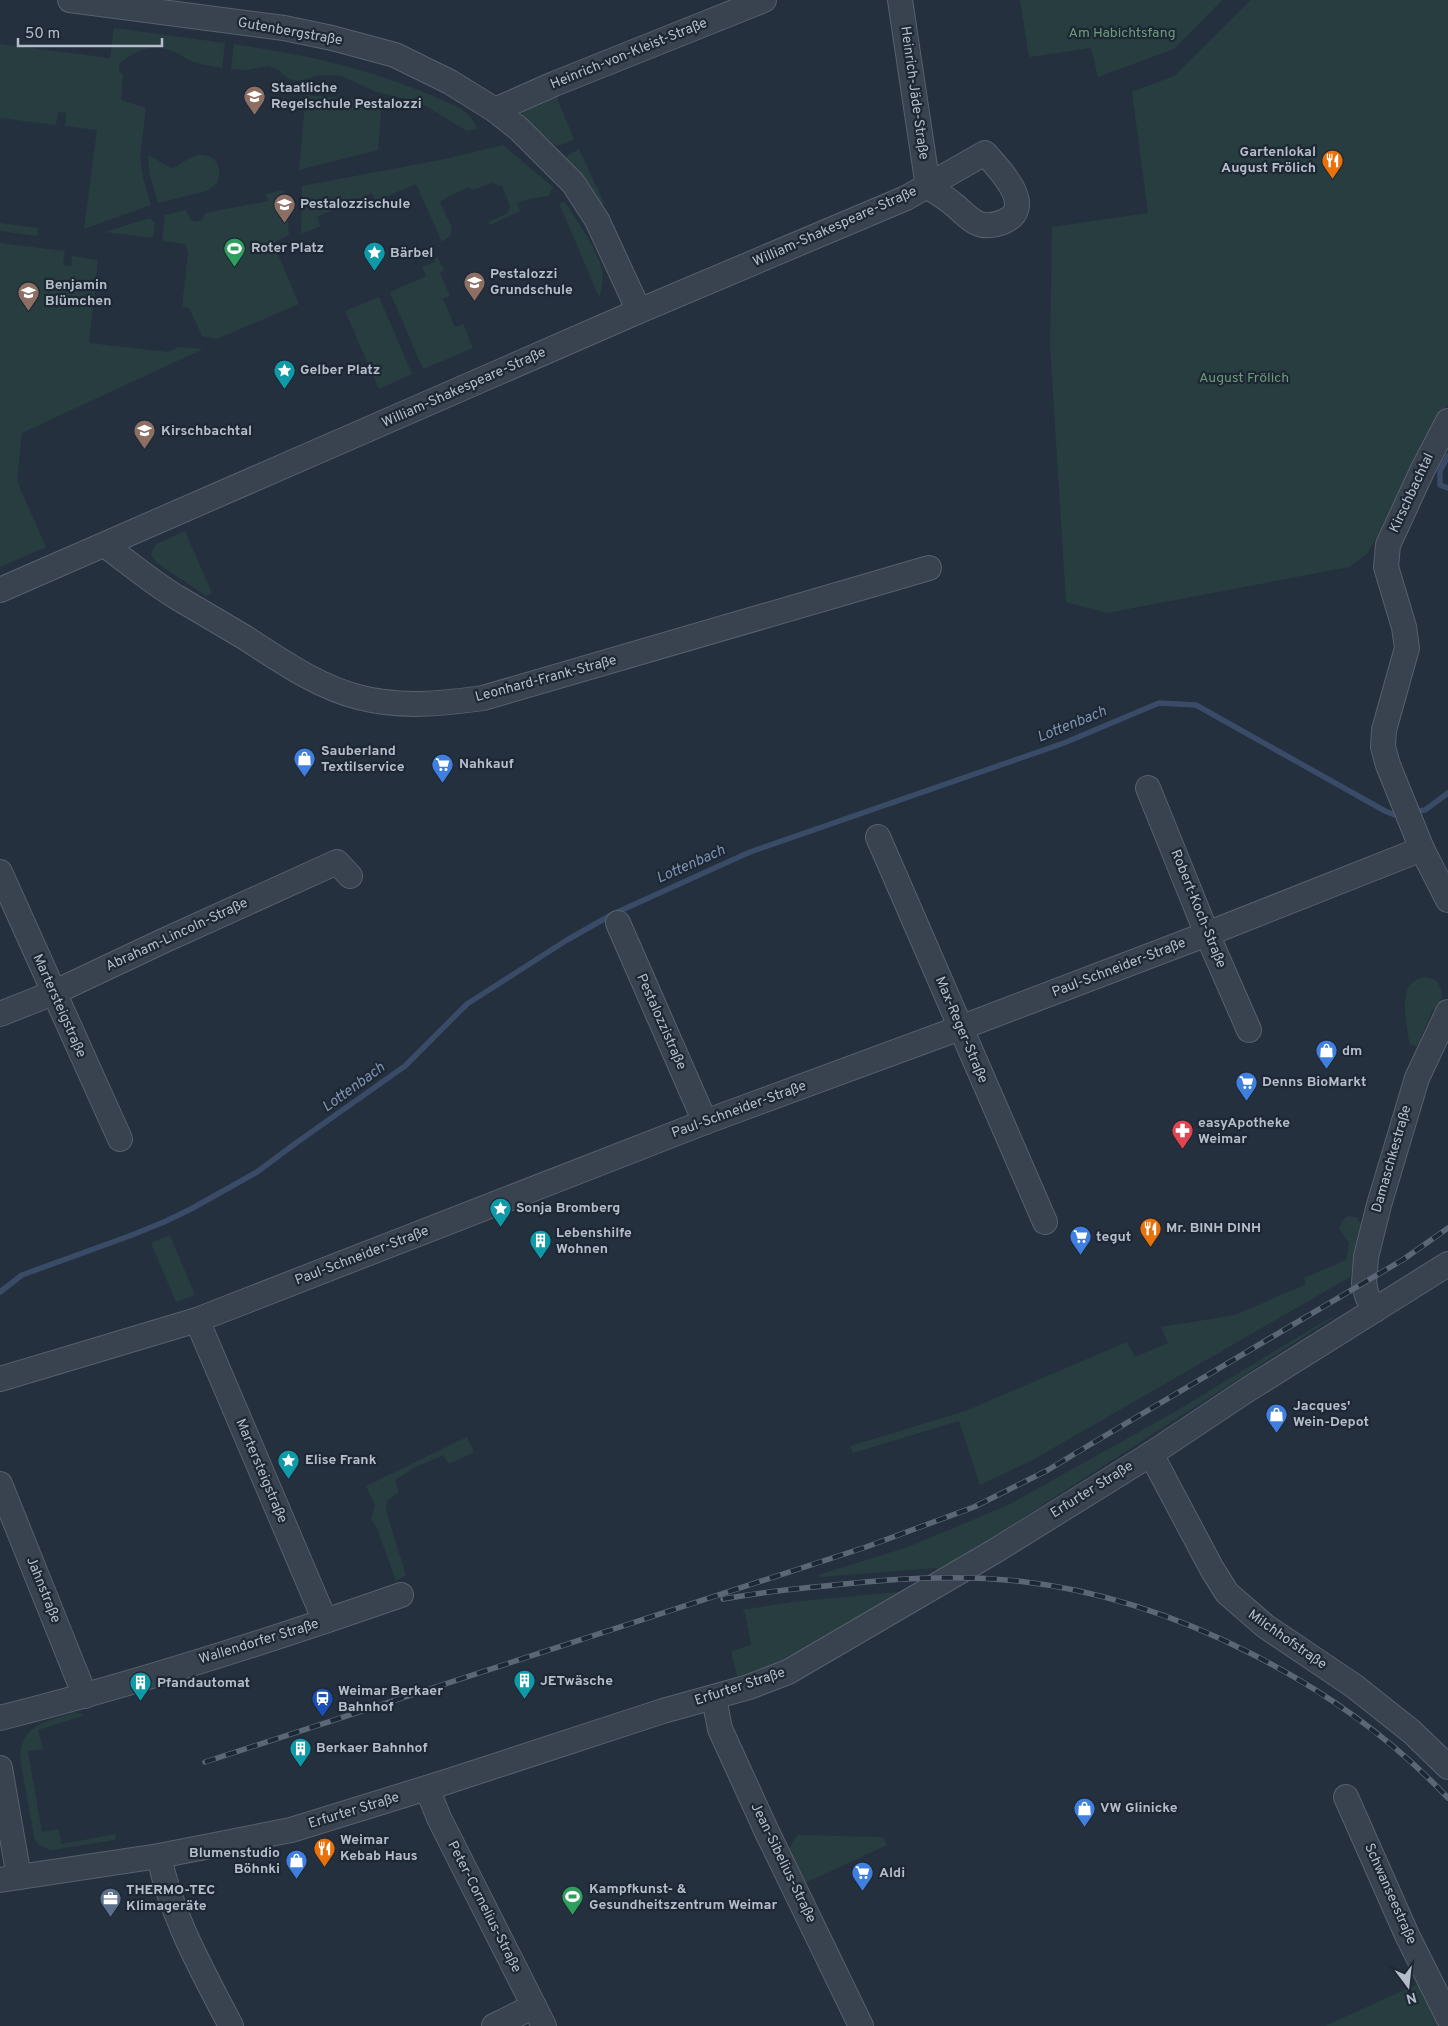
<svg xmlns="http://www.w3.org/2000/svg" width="1448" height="2026" font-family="Overpass,sans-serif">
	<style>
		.green { fill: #273d40 }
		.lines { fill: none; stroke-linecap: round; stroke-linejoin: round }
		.stream { stroke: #394b67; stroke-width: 5.5 }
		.minor-casing { stroke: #57606d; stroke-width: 26 }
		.minor { stroke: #39424f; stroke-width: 24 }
		.rail-casing { stroke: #5b6676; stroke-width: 5.5 }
		.rail { stroke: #1e2734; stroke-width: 4; stroke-dasharray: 11; stroke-linecap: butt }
		.labels { text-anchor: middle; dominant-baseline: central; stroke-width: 4.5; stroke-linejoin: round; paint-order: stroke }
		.street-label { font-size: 14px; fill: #b5bdca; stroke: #1e2734 }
		.park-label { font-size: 14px; fill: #6c9b78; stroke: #1e2734 }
		.poi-label { font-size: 14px; font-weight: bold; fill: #b5bdca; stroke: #1e2734; text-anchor: start }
		.water-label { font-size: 15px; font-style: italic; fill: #7c93b2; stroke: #1e2734 }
	</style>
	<rect width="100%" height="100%" fill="#25303f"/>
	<g class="green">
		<polygon points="1020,0 1222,0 1174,49 1098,77 1091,48 1029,57"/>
		<polygon points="1251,0 1448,0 1448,405 1436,422 1400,497 1367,554 1349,567 1107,613 1066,602 1050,346 1052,227 1148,213 1132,92 1174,76"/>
		<path d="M114,28L225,43L222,68C212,66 201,65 191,61C186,59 182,55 177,53C154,42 137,49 119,64V70L123,75L121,100L146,108L140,156L143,177L151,205L84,229L97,130L65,126L66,113L58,112L56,125L0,118V44L110,58Z"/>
		<path d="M234,44C306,55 365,67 433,96C449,103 472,110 477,129L467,131L419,102L376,92L342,76L320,75L298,81L289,79L277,69L268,66L247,70L231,69Z"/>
		<polygon points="554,91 574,139 561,145 555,145 521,117 523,108"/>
		<polygon points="306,95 382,102 378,150 299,170"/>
		<polygon points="503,145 553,187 549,196 529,199 517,203 520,211 490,225 488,222 508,213 510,206 502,186 491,183 473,190 469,187 449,196 440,202 452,228 450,236 442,242 416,184 376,201 372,193 317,217 321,226 301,234 302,186 445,159"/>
		<polygon points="579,149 604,203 601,205 566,158 570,154"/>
		<path d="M197,155C215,153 224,167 217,183L207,191L158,203L150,176L148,156C158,157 163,167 174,168L188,159Z"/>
		<polygon points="283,190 286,198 289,235 273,243 299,304 217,339 202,336 189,308 182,307 188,252 185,244 162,241 165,215 186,210 191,220 196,222 203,219 205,213 268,201 266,194"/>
		<path d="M565,202C577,220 597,250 602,270C604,280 602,288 599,297L559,203Z"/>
		<polygon points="150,218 155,223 153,238 105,232"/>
		<polygon points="0,223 38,228 37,236 0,231"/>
		<polygon points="0,243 65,251 63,265 71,266 72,256 98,260 89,343 168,352 179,347 203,349 22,433 17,481 46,547 0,567"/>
		<polygon points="438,257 444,270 440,273 450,296 443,299 455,327 463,324 473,348 423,369 390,292 426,276 422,267 435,262 434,259"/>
		<polygon points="379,297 412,374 379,389 345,311"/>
		<polygon points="185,531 212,593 206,596 157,563 151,554 156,544"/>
		<path d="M1425,977L1436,980C1444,991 1443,998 1437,1010L1433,1009L1420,1039L1424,1041L1420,1047L1411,1045L1409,1042C1407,1021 1395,981 1425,977Z"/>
		<polygon points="1348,1216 1357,1217 1363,1227 1350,1277 1033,1460 980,1485 959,1421 853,1453 850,1446 965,1411 1127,1342 1135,1357 1168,1343 1161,1327 1235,1315 1306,1284 1304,1278 1346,1260 1349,1243 1339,1228 1342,1221"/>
		<polygon points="170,1235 195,1295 176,1302 151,1243"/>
		<polygon points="1336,1316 942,1570 936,1568 819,1577 818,1575 908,1547 1008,1505 1173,1413 1326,1320"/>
		<polygon points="467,1437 474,1452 449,1464 443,1455 414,1468 395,1480 399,1492 387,1501 386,1511 406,1575 396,1581 377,1528 371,1519 375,1505 366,1486"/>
		<polygon points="908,1591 770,1669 738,1680 731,1651 751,1645 745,1613 742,1610 792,1602"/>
		<path d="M76,1712L77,1714L81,1713L82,1716L38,1730L43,1749L28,1751L42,1832L59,1829L61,1844L116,1834L115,1840L52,1850L39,1845L34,1837L20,1758C21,1723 49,1721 76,1712Z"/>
		<polygon points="798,1835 883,1837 887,1845 803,1884 787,1851"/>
		<polygon points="1420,1983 1439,2026 1325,2026"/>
	</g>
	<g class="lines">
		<g class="stream">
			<polyline points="1448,456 1440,471 1440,485 1448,488"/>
			<polyline points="1413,812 1425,810 1448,793"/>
			<polyline points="0,1292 22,1275 132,1235 164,1222 191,1209 257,1172 296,1143 405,1066 467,1004 567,940 613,914 750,852 1064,743 1159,703 1196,705 1385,811 1395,815 1402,814"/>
		</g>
		<defs>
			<g id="minor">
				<polyline points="70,0 284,28 332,38 395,55 450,82 495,110 519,129 573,183 597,220 639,311"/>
				<polyline points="900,0 928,187"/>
				<polyline points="495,110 554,84 764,0"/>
				<path d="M105,545C129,563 153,583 178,598C200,611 222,624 244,637C280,660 316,686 358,697C399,708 441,704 483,698L929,568"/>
				<path d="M0,590L639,311L906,198L985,153C998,168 1038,207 1003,222C995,225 985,227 977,223C968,219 961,210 953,204C945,197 936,192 928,187"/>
				<polyline points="1148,788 1207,934 1249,1030"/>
				<polyline points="878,837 1045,1222"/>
				<polyline points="1422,849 1388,765 1383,747 1384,730 1407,648 1404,627 1386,567 1388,545 1422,471 1448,421"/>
				<polyline points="0,872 120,1139"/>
				<polyline points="618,923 705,1122"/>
				<polyline points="0,1014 53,993 163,941 337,862 350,876"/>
				<polyline points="1375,1310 1367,1296 1364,1283 1366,1257 1379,1205 1417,1078 1448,1012"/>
				<polyline points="197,1320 325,1621"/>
				<polyline points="0,1379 197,1320 705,1122 960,1028 1207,934 1422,849 1448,900"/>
				<polyline points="1151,1454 1212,1569 1227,1593 1265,1626 1354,1686 1412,1732 1448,1767"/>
				<polyline points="0,1484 85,1696"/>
				<polyline points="714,1698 720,1729 767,1832 861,2026"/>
				<path d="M0,1718C135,1684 269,1641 401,1595"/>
				<polyline points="0,1768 19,1877"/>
				<polyline points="427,1788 439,1818 544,2026"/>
				<polyline points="1346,1797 1407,1935 1448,2017"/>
				<path d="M159,1856C171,1916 203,1972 231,2026"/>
				<polyline points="0,1880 159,1856 291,1830 446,1782 663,1711 749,1687 788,1672 995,1551 1151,1454 1247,1390 1448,1264"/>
				<polyline points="494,2026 534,2006"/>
			</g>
		</defs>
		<use href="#minor" class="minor-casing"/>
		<use href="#minor" class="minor"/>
		<defs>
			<g id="rail">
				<path d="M723,1599C757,1593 791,1589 825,1586C889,1579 954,1574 1018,1581C1173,1598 1341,1685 1448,1798"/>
				<polyline points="205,1762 866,1547 974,1507 1048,1470 1086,1447 1404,1259 1448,1228"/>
			</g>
		</defs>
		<use href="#rail" class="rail-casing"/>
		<use href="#rail" class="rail"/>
	</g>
	<defs>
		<symbol id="school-pin" viewBox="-11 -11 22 30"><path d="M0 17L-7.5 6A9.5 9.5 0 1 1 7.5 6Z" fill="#8d6e63" stroke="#1e2734"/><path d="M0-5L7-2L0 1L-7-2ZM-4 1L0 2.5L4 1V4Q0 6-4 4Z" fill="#fff"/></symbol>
		<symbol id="restaurant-pin" viewBox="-11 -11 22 30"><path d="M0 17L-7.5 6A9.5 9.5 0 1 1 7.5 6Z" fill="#e8710a" stroke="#1e2734"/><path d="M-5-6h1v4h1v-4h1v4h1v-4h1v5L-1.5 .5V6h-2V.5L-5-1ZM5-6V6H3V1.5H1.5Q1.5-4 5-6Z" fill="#fff"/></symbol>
		<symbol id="stadium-pin" viewBox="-11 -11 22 30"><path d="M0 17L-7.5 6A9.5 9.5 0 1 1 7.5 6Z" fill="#2e9e5b" stroke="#1e2734"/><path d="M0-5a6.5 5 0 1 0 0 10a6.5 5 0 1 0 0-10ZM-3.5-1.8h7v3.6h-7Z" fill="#fff"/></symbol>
		<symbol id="sight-pin" viewBox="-11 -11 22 30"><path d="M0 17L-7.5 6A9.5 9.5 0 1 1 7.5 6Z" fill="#0f9aa8" stroke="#1e2734"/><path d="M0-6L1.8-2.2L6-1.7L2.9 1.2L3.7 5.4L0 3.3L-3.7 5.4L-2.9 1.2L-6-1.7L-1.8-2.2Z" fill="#fff"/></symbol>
		<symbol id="shop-pin" viewBox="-11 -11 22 30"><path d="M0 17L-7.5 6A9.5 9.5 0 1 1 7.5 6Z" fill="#3f7fe0" stroke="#1e2734"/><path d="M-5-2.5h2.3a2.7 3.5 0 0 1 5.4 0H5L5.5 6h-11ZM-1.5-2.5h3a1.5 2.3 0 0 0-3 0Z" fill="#fff"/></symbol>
		<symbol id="supermarket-pin" viewBox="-11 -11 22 30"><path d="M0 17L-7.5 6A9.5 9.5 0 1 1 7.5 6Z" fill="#3f7fe0" stroke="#1e2734"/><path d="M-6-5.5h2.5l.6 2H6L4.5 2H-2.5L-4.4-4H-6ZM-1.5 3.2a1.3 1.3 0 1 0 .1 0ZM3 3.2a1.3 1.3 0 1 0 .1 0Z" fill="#fff"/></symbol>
		<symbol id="pharmacy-pin" viewBox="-11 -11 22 30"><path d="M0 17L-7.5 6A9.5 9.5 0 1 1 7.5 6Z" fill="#e0444e" stroke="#1e2734"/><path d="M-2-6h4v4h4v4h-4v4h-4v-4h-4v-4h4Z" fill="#fff"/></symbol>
		<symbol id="building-pin" viewBox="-11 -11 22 30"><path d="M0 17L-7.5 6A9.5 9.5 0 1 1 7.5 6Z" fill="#0f9aa8" stroke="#1e2734"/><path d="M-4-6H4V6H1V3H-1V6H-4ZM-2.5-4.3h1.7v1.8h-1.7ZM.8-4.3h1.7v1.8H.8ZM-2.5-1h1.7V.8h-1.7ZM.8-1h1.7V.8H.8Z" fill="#fff"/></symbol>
		<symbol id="station-pin" viewBox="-11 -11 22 30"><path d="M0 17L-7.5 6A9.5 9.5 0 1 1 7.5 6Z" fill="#1a4fb4" stroke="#1e2734"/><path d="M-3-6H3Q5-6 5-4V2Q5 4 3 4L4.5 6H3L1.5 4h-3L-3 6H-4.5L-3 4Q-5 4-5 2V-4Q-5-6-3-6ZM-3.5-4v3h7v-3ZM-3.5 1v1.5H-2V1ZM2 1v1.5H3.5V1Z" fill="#fff"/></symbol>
		<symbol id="office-pin" viewBox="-11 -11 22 30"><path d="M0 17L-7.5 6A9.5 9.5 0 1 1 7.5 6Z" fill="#5c6f8a" stroke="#1e2734"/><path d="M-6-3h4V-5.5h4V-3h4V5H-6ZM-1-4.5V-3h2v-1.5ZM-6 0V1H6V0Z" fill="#fff"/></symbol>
	</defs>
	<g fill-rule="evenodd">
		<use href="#school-pin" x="242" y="84" width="25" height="34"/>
		<use href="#restaurant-pin" x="1320" y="148" width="25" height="34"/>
		<use href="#school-pin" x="272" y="192" width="25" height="34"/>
		<use href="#stadium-pin" x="222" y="236" width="25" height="34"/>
		<use href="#sight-pin" x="362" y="240" width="25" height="34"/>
		<use href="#school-pin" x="462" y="270" width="25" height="34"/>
		<use href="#school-pin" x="16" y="280" width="25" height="34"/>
		<use href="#sight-pin" x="272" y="358" width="25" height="34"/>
		<use href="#school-pin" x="132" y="418" width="25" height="34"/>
		<use href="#shop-pin" x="292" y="746" width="25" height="34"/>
		<use href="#supermarket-pin" x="430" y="752" width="25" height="34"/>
		<use href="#shop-pin" x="1314" y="1038" width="25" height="34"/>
		<use href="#supermarket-pin" x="1234" y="1070" width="25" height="34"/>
		<use href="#pharmacy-pin" x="1170" y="1118" width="25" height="34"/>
		<use href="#sight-pin" x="488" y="1196" width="25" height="34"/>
		<use href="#restaurant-pin" x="1138" y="1216" width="25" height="34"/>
		<use href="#supermarket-pin" x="1068" y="1224" width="25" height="34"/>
		<use href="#building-pin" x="528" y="1228" width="25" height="34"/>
		<use href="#shop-pin" x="1264" y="1402" width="25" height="34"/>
		<use href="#sight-pin" x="276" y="1448" width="25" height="34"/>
		<use href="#building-pin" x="512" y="1668" width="25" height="34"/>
		<use href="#building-pin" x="128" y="1670" width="25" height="34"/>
		<use href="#station-pin" x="310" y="1686" width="25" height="34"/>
		<use href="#building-pin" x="288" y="1736" width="25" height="34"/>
		<use href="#shop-pin" x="1072" y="1796" width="25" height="34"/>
		<use href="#restaurant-pin" x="312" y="1836" width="25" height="34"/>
		<use href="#shop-pin" x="284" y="1848" width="25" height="34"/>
		<use href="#supermarket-pin" x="850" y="1860" width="25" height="34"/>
		<use href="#stadium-pin" x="560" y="1884" width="25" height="34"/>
		<use href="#office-pin" x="98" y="1886" width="25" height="34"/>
	</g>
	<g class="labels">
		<g class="street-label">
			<text transform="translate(290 32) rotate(10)">Gutenbergstraße</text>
			<text transform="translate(629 54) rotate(-22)">Heinrich-von-Kleist-Straße</text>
			<text transform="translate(914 93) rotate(82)">Heinrich-Jäde-Straße</text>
			<text transform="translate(835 227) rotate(-24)">William-Shakespeare-Straße</text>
			<text transform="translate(464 388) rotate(-24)">William-Shakespeare-Straße</text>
			<text transform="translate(1412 493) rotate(-65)">Kirschbachtal</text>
			<text transform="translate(546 679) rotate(-15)">Leonhard-Frank-Straße</text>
			<text transform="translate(1198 909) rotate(68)">Robert-Koch-Straße</text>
			<text transform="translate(177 935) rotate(-25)">Abraham-Lincoln-Straße</text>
			<text transform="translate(1119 968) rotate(-21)">Paul-Schneider-Straße</text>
			<text transform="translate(59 1006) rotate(66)">Martersteigstraße</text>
			<text transform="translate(661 1022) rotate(66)">Pestalozzistraße</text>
			<text transform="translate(961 1030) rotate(67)">Max-Reger-Straße</text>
			<text transform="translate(739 1110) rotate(-20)">Paul-Schneider-Straße</text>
			<text transform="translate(1392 1159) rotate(-74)">Damaschkestraße</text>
			<text transform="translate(362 1256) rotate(-21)">Paul-Schneider-Straße</text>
			<text transform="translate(261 1471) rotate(67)">Martersteigstraße</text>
			<text transform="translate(1092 1490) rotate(-32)">Erfurter Straße</text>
			<text transform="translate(43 1590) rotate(68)">Jahnstraße</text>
			<text transform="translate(1287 1640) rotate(35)">Milchhofstraße</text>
			<text transform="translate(259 1642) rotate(-17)">Wallendorfer Straße</text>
			<text transform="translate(740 1687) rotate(-18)">Erfurter Straße</text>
			<text transform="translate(354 1811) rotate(-17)">Erfurter Straße</text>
			<text transform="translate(783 1863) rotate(64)">Jean-Sibelius-Straße</text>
			<text transform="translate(1390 1894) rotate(66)">Schwanseestraße</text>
			<text transform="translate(484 1907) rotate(63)">Peter-Cornelius-Straße</text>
		</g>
		<g class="park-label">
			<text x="1122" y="33">Am Habichtsfang</text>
			<text x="1244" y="378">August Frölich</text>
		</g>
		<g class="poi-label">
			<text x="271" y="88">Staatliche<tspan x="271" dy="16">Regelschule Pestalozzi</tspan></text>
			<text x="1316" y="152" text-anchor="end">Gartenlokal<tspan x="1316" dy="16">August Frölich</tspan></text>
			<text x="300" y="204">Pestalozzischule</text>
			<text x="251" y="248">Roter Platz</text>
			<text x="390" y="253">Bärbel</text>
			<text x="490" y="274">Pestalozzi<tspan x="490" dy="16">Grundschule</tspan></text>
			<text x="45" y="285">Benjamin<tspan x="45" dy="16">Blümchen</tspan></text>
			<text x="300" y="370">Gelber Platz</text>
			<text x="161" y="431">Kirschbachtal</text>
			<text x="321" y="751">Sauberland<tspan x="321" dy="16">Textilservice</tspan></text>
			<text x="459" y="764">Nahkauf</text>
			<text x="1342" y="1051">dm</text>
			<text x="1262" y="1082">Denns BioMarkt</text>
			<text x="1198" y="1123">easyApotheke<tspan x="1198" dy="16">Weimar</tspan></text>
			<text x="516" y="1208">Sonja Bromberg</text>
			<text x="1166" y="1228">Mr. BINH DINH</text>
			<text x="556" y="1233">Lebenshilfe<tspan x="556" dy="16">Wohnen</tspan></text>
			<text x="1096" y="1237">tegut</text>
			<text x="1293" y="1406">Jacques'<tspan x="1293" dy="16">Wein-Depot</tspan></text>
			<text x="305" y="1460">Elise Frank</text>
			<text x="540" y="1681">JETwäsche</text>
			<text x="157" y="1683">Pfandautomat</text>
			<text x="338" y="1691">Weimar Berkaer<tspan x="338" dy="16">Bahnhof</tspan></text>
			<text x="316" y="1748">Berkaer Bahnhof</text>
			<text x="1100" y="1808">VW Glinicke</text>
			<text x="340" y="1840">Weimar<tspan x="340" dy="16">Kebab Haus</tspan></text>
			<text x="280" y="1853" text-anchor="end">Blumenstudio<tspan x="280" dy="16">Böhnki</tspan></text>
			<text x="879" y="1873">Aldi</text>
			<text x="589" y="1889">Kampfkunst- &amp;<tspan x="589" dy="16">Gesundheitszentrum Weimar</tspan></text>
			<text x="126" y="1890">THERMO-TEC<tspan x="126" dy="16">Klimageräte</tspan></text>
		</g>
		<g class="water-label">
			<text transform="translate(1072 725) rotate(-22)">Lottenbach</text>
			<text transform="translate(691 865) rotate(-24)">Lottenbach</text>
			<text transform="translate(354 1088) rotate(-36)">Lottenbach</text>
		</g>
	</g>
	<g transform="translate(1408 1986) rotate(165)" stroke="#1e2734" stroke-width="4" paint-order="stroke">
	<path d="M0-4L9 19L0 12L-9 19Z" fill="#b5bdca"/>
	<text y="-8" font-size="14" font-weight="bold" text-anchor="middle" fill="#b5bdca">N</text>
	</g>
	<path d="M18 38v8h144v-8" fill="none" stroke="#b5bdca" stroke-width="2.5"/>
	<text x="25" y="38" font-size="15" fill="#b5bdca" stroke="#1e2734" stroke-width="4" paint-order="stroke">50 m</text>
</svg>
